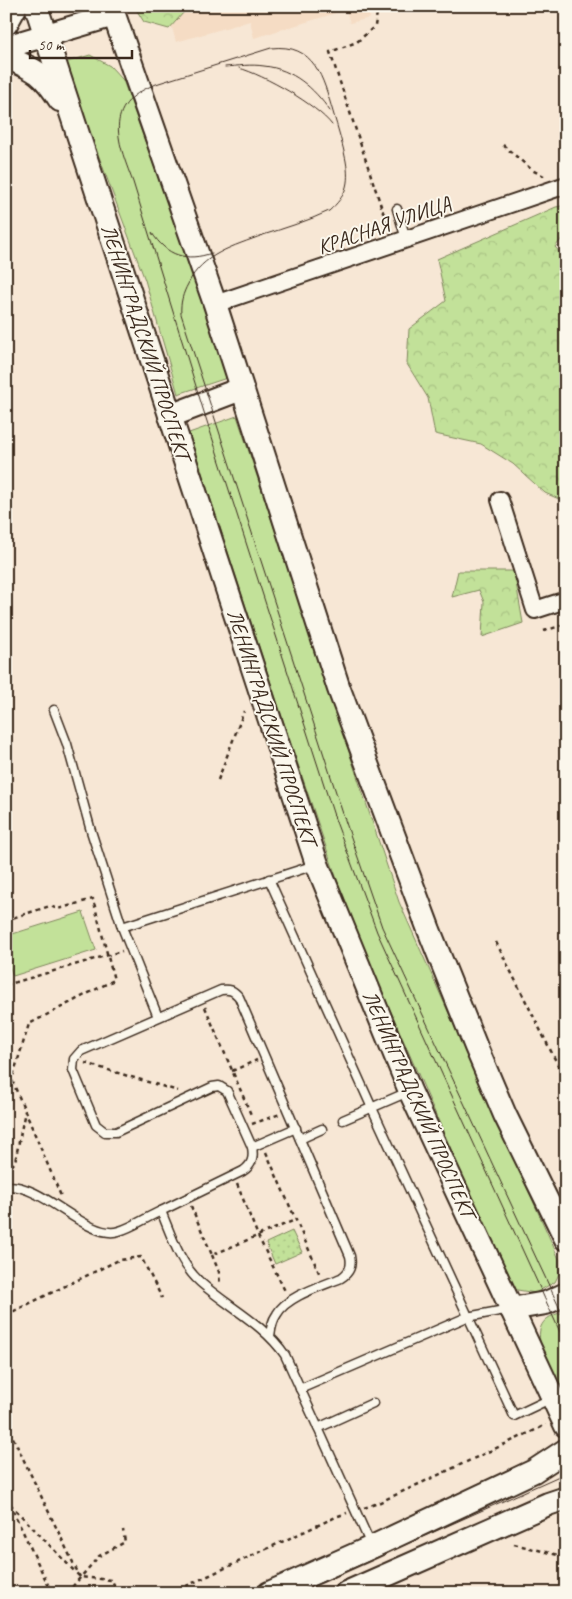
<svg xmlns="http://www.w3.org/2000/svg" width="572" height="1599" font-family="Caveat,sans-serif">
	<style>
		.built { fill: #f5dcc4 }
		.grass { fill: #c2e199; stroke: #7e865c }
		.forest { fill: url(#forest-crowns); stroke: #7e865c }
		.park { fill: url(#park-dots); stroke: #7e865c }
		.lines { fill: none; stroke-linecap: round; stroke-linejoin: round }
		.lane-casing { stroke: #3b2a1e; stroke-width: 11 }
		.street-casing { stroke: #3b2a1e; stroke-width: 20 }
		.secondary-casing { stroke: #3b2a1e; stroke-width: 26 }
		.path { stroke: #3b2a1e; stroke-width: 2.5; stroke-dasharray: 4 4; stroke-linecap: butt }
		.lane { stroke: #fbf7ec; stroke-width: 8 }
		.street { stroke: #fbf7ec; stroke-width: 16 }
		.secondary { stroke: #fbf7ec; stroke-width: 22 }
		.tram { stroke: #3b2a1e; stroke-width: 1 }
		.labels { text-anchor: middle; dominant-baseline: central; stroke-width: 4; stroke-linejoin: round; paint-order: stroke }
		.street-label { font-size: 21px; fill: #3b2a1e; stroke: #fbf7ec }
	</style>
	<defs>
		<pattern id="forest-crowns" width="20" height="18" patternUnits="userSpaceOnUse" patternTransform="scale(1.25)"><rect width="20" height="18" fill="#c2e199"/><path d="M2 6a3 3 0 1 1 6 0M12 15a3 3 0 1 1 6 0" fill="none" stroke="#a8c183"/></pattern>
		<pattern id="park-dots" width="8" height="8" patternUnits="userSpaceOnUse" patternTransform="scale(1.25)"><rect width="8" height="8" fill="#c2e199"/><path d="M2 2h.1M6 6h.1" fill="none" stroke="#a8c183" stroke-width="1.8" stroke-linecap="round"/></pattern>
	</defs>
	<rect width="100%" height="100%" fill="#f7e7d5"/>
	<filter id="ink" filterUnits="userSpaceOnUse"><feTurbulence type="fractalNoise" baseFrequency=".02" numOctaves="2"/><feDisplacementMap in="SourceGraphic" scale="10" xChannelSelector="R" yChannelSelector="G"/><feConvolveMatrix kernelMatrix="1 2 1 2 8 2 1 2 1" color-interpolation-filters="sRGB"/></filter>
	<g filter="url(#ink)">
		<polygon class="built" points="166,6 188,6 189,9 197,6 367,6 370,18 350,23 346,10 254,38 250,21 176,42"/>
		<g class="grass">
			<polygon points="90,55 110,66 123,80 230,377 178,394 145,280 64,63"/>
			<polygon points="237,416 399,902 559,1259 559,1274 555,1282 535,1293 512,1289 350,918 284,723 189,433"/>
			<polygon points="83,912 96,950 13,976 6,957 6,936"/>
			<path d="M566,1312V1396C552,1370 514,1319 566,1312Z"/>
		</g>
		<g class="forest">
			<polygon points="134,6 182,6 184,12 169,29 144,22"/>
			<polygon points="566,205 566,234 555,247 566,259 566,502 545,493 513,464 481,444 435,434 428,398 407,364 409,329 446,301 437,259 556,207"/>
			<polygon points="458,571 514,571 523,623 482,637 484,602 479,590 452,597"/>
		</g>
		<polygon class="park" points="292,1231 302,1252 275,1264 266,1243"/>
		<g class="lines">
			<defs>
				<g id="lane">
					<polyline points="397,209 406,239"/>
					<polyline points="54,710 67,744 91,831 122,927 158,1017"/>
					<polyline points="269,879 372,1108 514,1416 550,1399"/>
					<polyline points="122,927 315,865"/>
					<polyline points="343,1120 408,1092"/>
					<polyline points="300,1139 322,1129"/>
					<polyline points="252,1147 296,1128"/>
					<path d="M6,1186C43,1183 88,1241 119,1231C133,1227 147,1217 161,1211C171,1235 180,1264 200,1282C228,1307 264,1324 285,1355L371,1545"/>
					<path d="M161,1211L243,1171C252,1165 254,1158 252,1147L227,1091L219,1086L212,1087L116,1132H105L96,1125L73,1070L74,1059L81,1051L221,990C230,989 233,990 239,997L350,1256C352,1266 350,1272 341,1278C322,1286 287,1296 277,1314C272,1321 271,1328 270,1336"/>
					<polyline points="300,1389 467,1317 510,1309"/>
					<polyline points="318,1428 373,1403"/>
				</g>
				<g id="street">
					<polyline points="215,304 566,185"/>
					<polyline points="500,500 535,610 566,600"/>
				</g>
				<g id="secondary">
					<polyline points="36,6 317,864 410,1091 566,1426"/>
					<polyline points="111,6 215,304 339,689 429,930 476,1047 505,1115 566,1239"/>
					<polyline points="6,24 16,6"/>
					<polyline points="6,47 114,15"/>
					<path d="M6,57C36,70 42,72 60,100"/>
					<polyline points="170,416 241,389"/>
					<polyline points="511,1309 546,1303 566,1294"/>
					<polyline points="269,1593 372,1547 534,1471 566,1450"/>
					<polyline points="346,1593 548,1504 566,1498"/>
				</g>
			</defs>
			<use href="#lane" class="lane-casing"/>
			<use href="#street" class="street-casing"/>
			<use href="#secondary" class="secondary-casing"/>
			<g class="path">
				<polyline points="378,6 375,26 357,42 330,52 389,230"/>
				<polyline points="503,145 532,170 544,176"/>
				<polyline points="544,631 566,624"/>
				<polyline points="218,780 244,711"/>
				<polyline points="6,920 50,906 58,909 93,899 114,980 29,1024 12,1079"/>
				<polyline points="496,942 566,1081"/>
				<polyline points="6,985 122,951"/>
				<polyline points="205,1007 252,1117"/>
				<polyline points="85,1063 178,1091"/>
				<polyline points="6,1066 61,1196"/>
				<polyline points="232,1071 257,1060"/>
				<polyline points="252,1124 280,1114"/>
				<polyline points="266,1152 320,1275"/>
				<polyline points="6,1172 15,1162 25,1111"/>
				<polyline points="237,1184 258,1236 286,1293"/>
				<polyline points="191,1206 212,1255 295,1220"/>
				<polyline points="212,1255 219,1272 220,1285"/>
				<polyline points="6,1315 119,1260 141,1257 162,1298"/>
				<polyline points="6,1423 80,1577"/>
				<polyline points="6,1496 52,1593"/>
				<polyline points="10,1504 80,1577 112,1580 117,1593"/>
				<polyline points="364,1508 378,1503 546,1425"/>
				<polyline points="514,1544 566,1557"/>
				<polyline points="67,1593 99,1556 125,1542 123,1530"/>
				<polyline points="171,1593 338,1516 347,1513"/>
			</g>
			<use href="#lane" class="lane"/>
			<use href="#street" class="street"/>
			<use href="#secondary" class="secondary"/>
			<g class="tram">
				<path d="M225,67C238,66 251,64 264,66C293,69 314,88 330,111"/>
				<path d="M239,68C264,75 316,104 332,125"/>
				<path d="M152,233C167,256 186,262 212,253"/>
				<path d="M566,1322L382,927L344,817L181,314C180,303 183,293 188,284C202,254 234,246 263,235C285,228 308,221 329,211C346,196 350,184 346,161C343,145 338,129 333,112C323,78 315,43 271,48L159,83C103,103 116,138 133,182L203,409L335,819L377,932L566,1345"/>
				<polyline points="297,1593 566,1473"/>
			</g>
		</g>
	</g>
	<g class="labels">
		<g class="street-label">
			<text transform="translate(384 225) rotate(-19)">КРАСНАЯ УЛИЦА</text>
			<text transform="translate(146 342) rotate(72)">ЛЕНИНГРАДСКИЙ ПРОСПЕКТ</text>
			<text transform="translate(272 727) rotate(72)">ЛЕНИНГРАДСКИЙ ПРОСПЕКТ</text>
			<text transform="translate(419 1104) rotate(66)">ЛЕНИНГРАДСКИЙ ПРОСПЕКТ</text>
		</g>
	</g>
	<rect width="572" height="1599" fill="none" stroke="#fbf7ec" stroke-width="25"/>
	<rect x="12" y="12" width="547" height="1574" fill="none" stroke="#3b2a1e" stroke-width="2" filter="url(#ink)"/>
	<path d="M30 50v8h102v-8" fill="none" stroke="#3b2a1e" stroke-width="2.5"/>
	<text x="38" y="50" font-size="15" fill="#3b2a1e" stroke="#fbf7ec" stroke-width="4" paint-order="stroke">50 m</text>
</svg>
